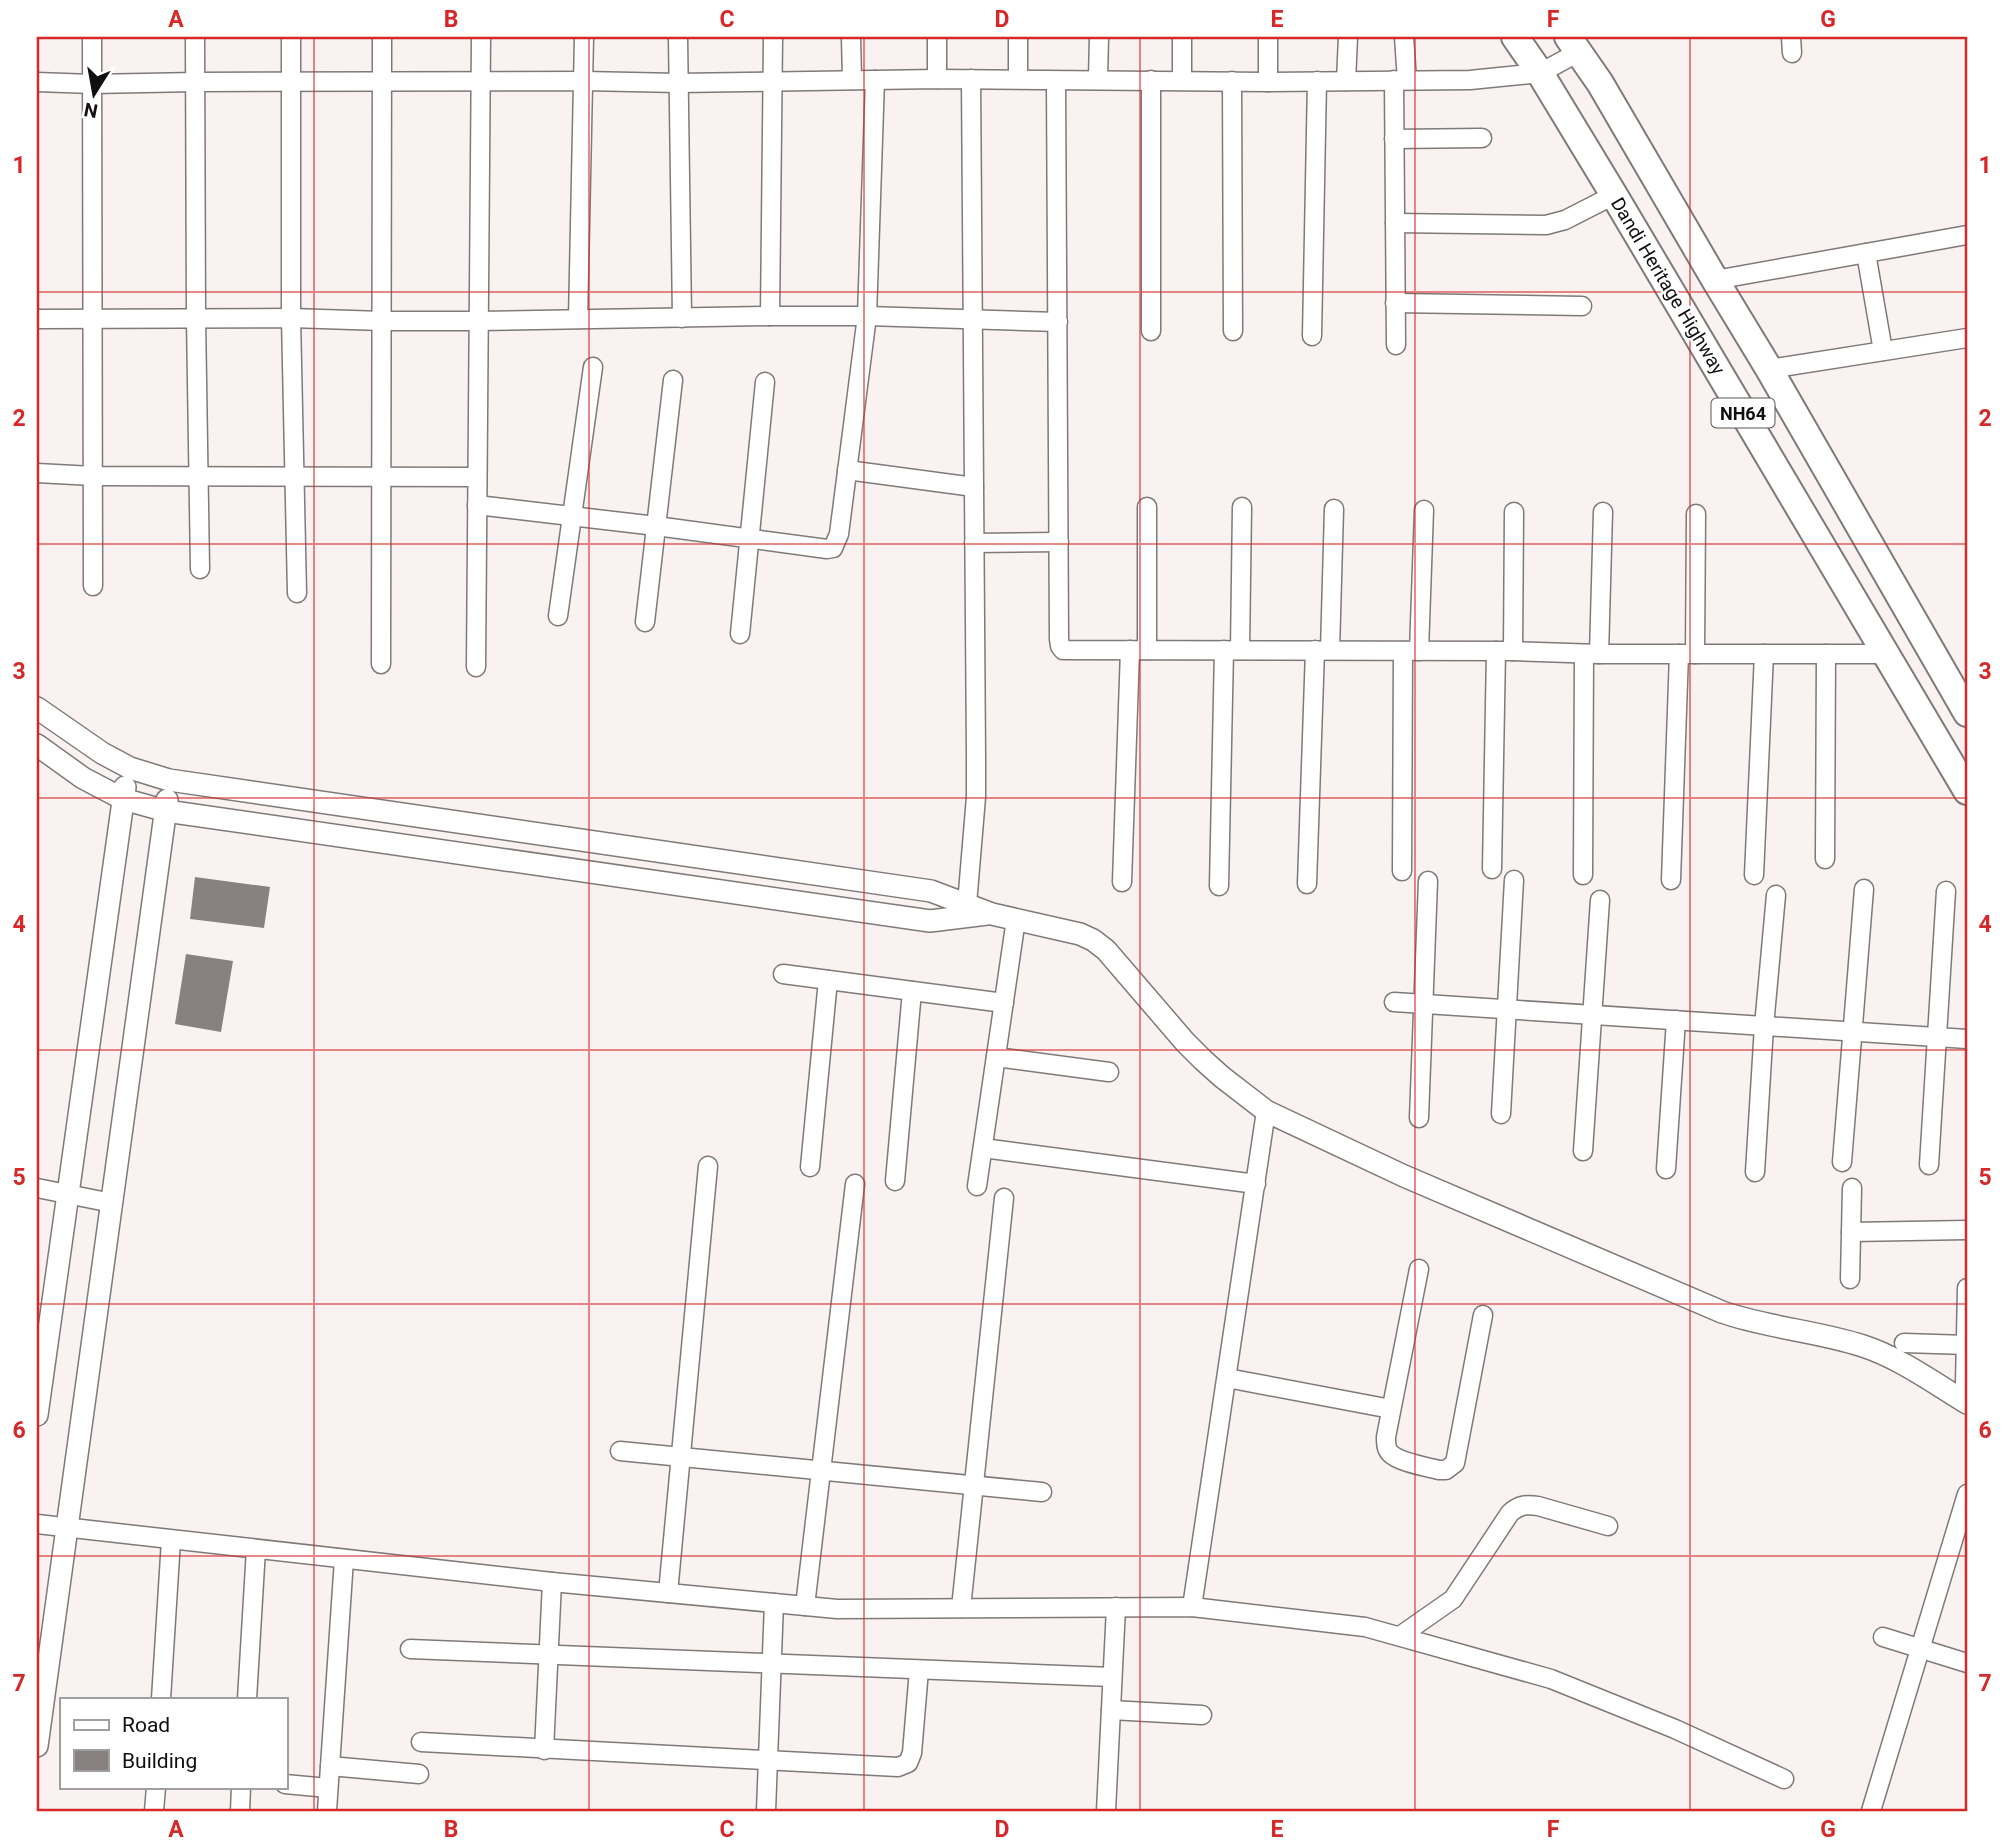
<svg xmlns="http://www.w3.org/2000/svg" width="2004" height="1848" font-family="Roboto,sans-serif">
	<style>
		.building { fill: #888180 }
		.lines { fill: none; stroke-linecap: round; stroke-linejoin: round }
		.minor-casing { stroke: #7f7977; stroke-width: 21 }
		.tertiary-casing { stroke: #7f7977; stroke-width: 24 }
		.primary-casing { stroke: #7f7977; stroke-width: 30 }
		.minor { stroke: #fff; stroke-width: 18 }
		.tertiary { stroke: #fff; stroke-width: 21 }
		.primary { stroke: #fff; stroke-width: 26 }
		.grid { fill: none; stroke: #d62828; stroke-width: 2; stroke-opacity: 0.55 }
		.labels { text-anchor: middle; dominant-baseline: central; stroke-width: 5; stroke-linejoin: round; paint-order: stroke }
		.shield { fill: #fff; stroke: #595757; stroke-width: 2 }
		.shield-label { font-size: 18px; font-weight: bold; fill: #120f0f }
		.street-label { font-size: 19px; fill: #120f0f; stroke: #fff }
		.neatline { fill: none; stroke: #d62828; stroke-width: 2.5 }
		.grid-label { font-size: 23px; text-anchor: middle; font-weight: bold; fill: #d62828 }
	</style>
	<rect width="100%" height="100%" fill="#f9f2f0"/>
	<g class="building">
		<polygon points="195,877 270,887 264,928 190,919"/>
		<polygon points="186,954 233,961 221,1032 175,1024"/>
	</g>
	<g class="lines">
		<defs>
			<g id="minor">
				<polyline points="92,37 93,586"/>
				<polyline points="195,37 196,318 200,569"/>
				<polyline points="291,37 291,318 297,593"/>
				<polyline points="678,37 682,318"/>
				<polyline points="851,37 852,80"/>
				<polyline points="937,37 937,79"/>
				<polyline points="1268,37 1268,82"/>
				<polyline points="1404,37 1407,80"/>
				<polyline points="1791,37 1792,53"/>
				<polyline points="1018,79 1018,37"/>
				<polyline points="1098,80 1099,37"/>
				<polyline points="1182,80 1182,37"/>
				<polyline points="1394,80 1396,345"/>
				<polyline points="1056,81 1059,639 1060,646 1063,650 1513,651 1599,654 1886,654"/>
				<polyline points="1232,81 1233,331"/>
				<polyline points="1346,81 1348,37"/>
				<polyline points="37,82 92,84 196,82 584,81 678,83 937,79 1268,82 1470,80 1540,73 1579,52"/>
				<polyline points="1394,139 1482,138"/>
				<polyline points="1395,223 1546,225 1565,220 1614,195"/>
				<polyline points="1866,253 1883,351"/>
				<polyline points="1715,280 1967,235"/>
				<polyline points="1395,303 1582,306"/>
				<polyline points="770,316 773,37"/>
				<polyline points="37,319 291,318 382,321 478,321 770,316 867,316 1058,322"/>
				<polyline points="578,319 584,37"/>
				<polyline points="1151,331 1151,80"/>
				<polyline points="1312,336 1317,81"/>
				<polyline points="1769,369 1967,338"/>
				<polyline points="847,470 974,487"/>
				<polyline points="37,473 93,476 477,477"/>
				<polyline points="477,505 656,526 827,549 833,548 839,534 867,316 875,80"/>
				<polyline points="974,543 1059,542"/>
				<polyline points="558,616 593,367"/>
				<polyline points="645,622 673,380"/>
				<polyline points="740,634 765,382"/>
				<polyline points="1147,650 1147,507"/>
				<polyline points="1240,650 1242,507"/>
				<polyline points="1330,650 1334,509"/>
				<polyline points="1419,651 1424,510"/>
				<polyline points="1513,651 1514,512"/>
				<polyline points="1599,654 1603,512"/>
				<polyline points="1695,654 1696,514"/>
				<polyline points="381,664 382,37"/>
				<polyline points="476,667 481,37"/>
				<polyline points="1825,859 1826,654"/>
				<polyline points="1492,869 1496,651"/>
				<polyline points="1402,871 1403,651"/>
				<polyline points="1583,875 1584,654"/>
				<polyline points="1754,875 1764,654"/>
				<polyline points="1671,880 1679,654"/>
				<polyline points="1122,882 1130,650"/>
				<polyline points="1307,884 1315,650"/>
				<polyline points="1219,886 1224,650"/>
				<polyline points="967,904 976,797 976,758 971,79"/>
				<polyline points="783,974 1004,1003"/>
				<polyline points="1394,1002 1967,1039"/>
				<polyline points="996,1057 1109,1072"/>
				<polyline points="1501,1114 1514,880"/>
				<polyline points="1419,1118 1428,881"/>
				<polyline points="983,1148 1256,1184"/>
				<polyline points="1583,1151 1600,900"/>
				<polyline points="1842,1162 1864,889"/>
				<polyline points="1929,1165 1946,891"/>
				<polyline points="810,1167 828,980"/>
				<polyline points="1666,1169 1676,1020"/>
				<polyline points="1755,1172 1764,1026 1776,895"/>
				<polyline points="895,1181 912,991"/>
				<polyline points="977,1186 1016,919"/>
				<polyline points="37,1188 112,1203"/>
				<polyline points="1851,1232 1967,1230"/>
				<path d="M1419,1269L1386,1437C1386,1443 1386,1449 1390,1453C1398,1462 1427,1467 1439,1470H1446L1455,1463L1483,1315"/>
				<polyline points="1850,1279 1852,1188"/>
				<polyline points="1904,1343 1967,1345"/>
				<polyline points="1227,1378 1391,1409"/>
				<polyline points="1965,1384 1967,1288"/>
				<polyline points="620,1451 1042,1492"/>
				<polyline points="37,1524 552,1582 837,1609 1192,1607 1365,1627 1551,1679 1675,1729 1784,1779"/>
				<polyline points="668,1593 708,1166"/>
				<polyline points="805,1606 855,1184"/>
				<polyline points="1192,1607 1266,1111"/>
				<polyline points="961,1608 1004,1198"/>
				<path d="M1400,1636L1453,1599L1510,1513C1519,1505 1526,1504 1538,1506L1608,1526"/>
				<polyline points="1883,1637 1967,1663"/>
				<polyline points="410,1649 1112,1677"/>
				<polyline points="161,1699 171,1540"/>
				<polyline points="247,1699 256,1549"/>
				<polyline points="1111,1710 1202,1715"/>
				<polyline points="421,1742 898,1767 908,1763 912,1753 919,1670"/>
				<polyline points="544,1750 552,1582"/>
				<polyline points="330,1766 419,1774"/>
				<polyline points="285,1784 328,1788"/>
				<polyline points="154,1811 156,1787"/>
				<polyline points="240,1811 241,1787"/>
				<polyline points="327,1811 344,1559"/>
				<polyline points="766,1811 774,1603"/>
				<polyline points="1106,1811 1116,1607"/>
				<polyline points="1871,1811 1967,1494"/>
			</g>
			<g id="tertiary">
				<path d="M37,708L102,753L130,768L169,780L931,891L992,914L1080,934L1093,940L1106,950L1185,1042L1203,1060L1222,1077L1266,1111L1404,1176L1722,1312C1768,1328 1817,1331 1863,1346C1900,1358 1934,1383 1967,1403"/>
				<polyline points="37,745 83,778 123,799 166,811 930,921 987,914"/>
				<polyline points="37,1415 125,787"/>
				<polyline points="37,1746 167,800"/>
			</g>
			<g id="primary">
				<polyline points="1515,37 1540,73 1614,195 1967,791"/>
				<polyline points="1568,37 1600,83 1715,280 1769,369 1967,713"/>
			</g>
		</defs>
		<use href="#minor" class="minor-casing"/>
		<use href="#tertiary" class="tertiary-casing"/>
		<use href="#primary" class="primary-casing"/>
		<use href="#minor" class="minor"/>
		<use href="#tertiary" class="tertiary"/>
		<use href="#primary" class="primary"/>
	</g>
	<path class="grid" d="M314,37V1811M589,37V1811M864,37V1811M1140,37V1811M1415,37V1811M1690,37V1811M37,292H1967M37,544H1967M37,798H1967M37,1050H1967M37,1304H1967M37,1556H1967"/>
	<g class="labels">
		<rect class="shield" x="1711.5" y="398.5" width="63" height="29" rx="5"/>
		<g class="shield-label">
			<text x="1743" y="413">NH64</text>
		</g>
		<g class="street-label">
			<text transform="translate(1668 286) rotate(59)">Dandi Heritage Highway</text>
		</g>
	</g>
	<rect width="2004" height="1848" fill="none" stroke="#ffffff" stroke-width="77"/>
	<rect x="60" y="1698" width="228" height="91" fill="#ffffff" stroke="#a09f9f" stroke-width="2"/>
	<rect x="74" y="1720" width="35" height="10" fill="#ffffff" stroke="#a09f9f" stroke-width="2"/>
	<text x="122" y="1732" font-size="21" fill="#120f0f">Road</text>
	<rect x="74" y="1750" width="35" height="21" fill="#888180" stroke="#a09f9f" stroke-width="2"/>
	<text x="122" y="1768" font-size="21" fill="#120f0f">Building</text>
	<g transform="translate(94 94) rotate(191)" stroke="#ffffff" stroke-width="5" paint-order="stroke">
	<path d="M0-5L12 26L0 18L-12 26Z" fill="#120f0f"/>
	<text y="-10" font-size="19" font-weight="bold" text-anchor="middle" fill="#120f0f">N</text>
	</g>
	<rect x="38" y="38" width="1928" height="1772" class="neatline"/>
	<g class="grid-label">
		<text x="176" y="27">A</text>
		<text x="451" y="27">B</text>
		<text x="727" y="27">C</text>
		<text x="1002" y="27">D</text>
		<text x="1277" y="27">E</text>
		<text x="1553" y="27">F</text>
		<text x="1828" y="27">G</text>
		<text x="19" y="173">1</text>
		<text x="1985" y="173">1</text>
		<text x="19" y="426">2</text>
		<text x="1985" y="426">2</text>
		<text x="19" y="679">3</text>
		<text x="1985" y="679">3</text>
		<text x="19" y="932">4</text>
		<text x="1985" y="932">4</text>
		<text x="19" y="1185">5</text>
		<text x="1985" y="1185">5</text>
		<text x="19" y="1438">6</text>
		<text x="1985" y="1438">6</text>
		<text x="19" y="1691">7</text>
		<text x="1985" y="1691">7</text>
		<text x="176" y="1837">A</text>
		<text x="451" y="1837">B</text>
		<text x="727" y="1837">C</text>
		<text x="1002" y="1837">D</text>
		<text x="1277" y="1837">E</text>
		<text x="1553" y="1837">F</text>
		<text x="1828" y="1837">G</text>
	</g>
</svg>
